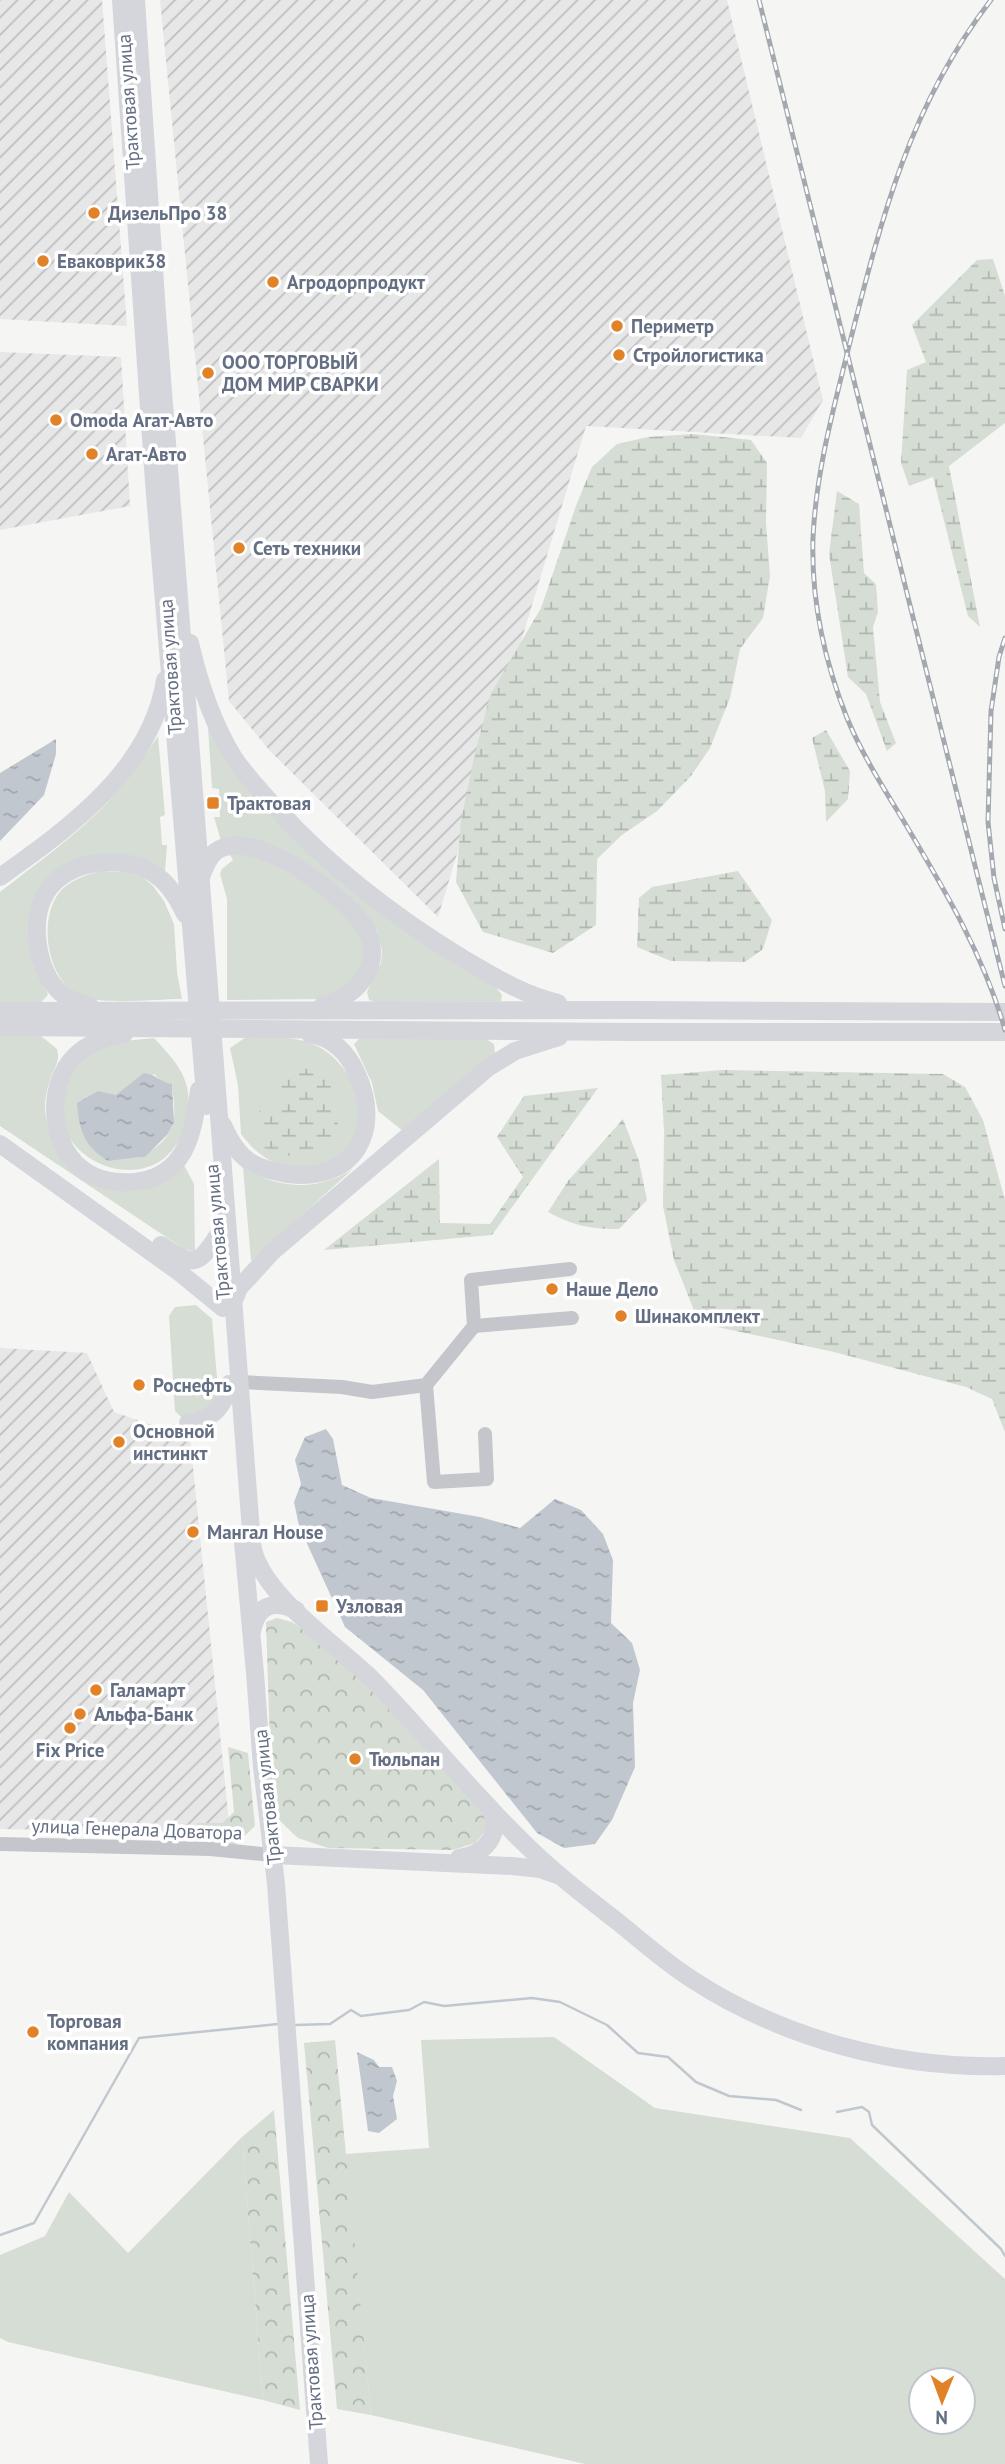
<svg xmlns="http://www.w3.org/2000/svg" width="1005" height="2464" font-family="'PT Sans',sans-serif">
	<style>
		.industrial { fill: url(#industrial-furrows) }
		.grass { fill: #d5ddd4; fill-rule: evenodd }
		.forest { fill: url(#forest-crowns) }
		.wetland { fill: url(#wetland-marsh) }
		.water { fill: url(#water-ripples) }
		.lines { fill: none; stroke-linecap: round; stroke-linejoin: round }
		.stream { stroke: #c1c7cf; stroke-width: 2.5 }
		.minor { stroke: #c4c6cb; stroke-width: 14 }
		.major { stroke: #d4d6dc; stroke-width: 18 }
		.rail-casing { stroke: #a4a8b0; stroke-width: 5 }
		.rail { stroke: #fff; stroke-width: 2.5; stroke-dasharray: 8; stroke-linecap: butt }
		.poi-dot { fill: #e18228; stroke: #fff; stroke-width: 2.5 }
		.labels { text-anchor: middle; dominant-baseline: central; stroke-width: 7; stroke-linejoin: round; paint-order: stroke }
		.street-label { font-size: 19px; fill: #656f84; stroke: #fff }
		.poi-label { font-size: 19px; font-weight: bold; fill: #656f84; stroke: #fff; text-anchor: start }
	</style>
	<defs>
		<pattern id="industrial-furrows" width="10" height="10" patternUnits="userSpaceOnUse" patternTransform="scale(1.75)"><rect width="10" height="10" fill="#e6e7e6"/><path d="M-1 1l2-2M0 10L10 0M9 11l2-2" fill="none" stroke="#bebfc0"/></pattern>
		<pattern id="forest-crowns" width="20" height="18" patternUnits="userSpaceOnUse" patternTransform="scale(1.75)"><rect width="20" height="18" fill="#d5ddd4"/><path d="M2 6a3 3 0 1 1 6 0M12 15a3 3 0 1 1 6 0" fill="none" stroke="#b0b7b2"/></pattern>
		<pattern id="wetland-marsh" width="20" height="14" patternUnits="userSpaceOnUse" patternTransform="scale(1.75)"><rect width="20" height="14" fill="#d5ddd4"/><path d="M1 5h8M5 5V1M11 12h8M15 12V8" fill="none" stroke="#b0b7b2"/></pattern>
		<pattern id="water-ripples" width="26" height="14" patternUnits="userSpaceOnUse" patternTransform="scale(1.75)"><rect width="26" height="14" fill="#c1c7cf"/><path d="M2 4q2-2 4 0t4 0M15 11q2-2 4 0t4 0" fill="none" stroke="#a0a6ae"/></pattern>
	</defs>
	<rect width="100%" height="100%" fill="#f5f6f3"/>
	<g class="industrial">
		<polygon points="0,0 102,0 127,326 0,319"/>
		<polygon points="160,0 727,0 823,400 801,438 586,426 438,917 270,751 229,701"/>
		<polygon points="0,352 121,357 130,506 0,530"/>
		<polygon points="0,1348 87,1353 114,1412 190,1438 230,1832 0,1829"/>
	</g>
	<g class="grass">
		<polygon points="207,713 267,806 495,986 502,995 501,1001 377,1002 369,1000 367,992 381,963 382,951 377,931 362,910 286,852 246,838 221,841 214,817 220,817 219,789 212,788"/>
		<path d="M158,736L165,815L160,817L162,845H167L165,872L142,859L51,879L39,964L48,995L41,1002H0V892C37,863 77,835 109,801C128,781 143,759 158,736Z"/>
		<polygon points="240,853 259,857 313,886 362,931 367,956 356,980 325,999 227,1000 227,899 220,874 222,869 233,860 230,855"/>
		<path d="M101,871L125,872L141,876L153,886L164,901L174,924L177,972L182,999C155,999 102,1006 79,995C47,979 38,920 59,893C69,880 86,875 101,871Z"/>
		<path d="M0,1035L41,1036L57,1049C61,1061 53,1069 50,1080C33,1129 63,1151 93,1183L184,1165L194,1184L195,1252L184,1249L0,1126Z"/>
		<path d="M246,1037C265,1037 286,1036 305,1041C344,1052 373,1103 353,1139C351,1144 348,1150 345,1153C328,1169 293,1171 273,1162C260,1156 249,1145 241,1134L238,1085L230,1048Z"/>
		<path d="M154,1038C181,1067 197,1085 184,1128C157,1211 31,1158 68,1081C74,1068 83,1056 96,1050C114,1041 135,1040 154,1038ZM154,1074L163,1082L172,1084C173,1095 176,1112 173,1123C167,1146 143,1158 122,1158L98,1091L116,1096Z"/>
		<polygon points="360,1038 486,1039 494,1044 495,1054 403,1131 378,1111 372,1083 354,1044"/>
		<path d="M243,1168C279,1189 320,1192 354,1168L251,1261Z"/>
		<polygon points="196,1305 212,1319 219,1401 204,1416 182,1418 175,1411 169,1316 175,1307"/>
		<path d="M554,2037L655,2108L850,2138L1005,2279V2464H585L371,2415L345,2154L429,2148L421,2040ZM921,2380H963V2422H921Z"/>
		<polygon points="242,2137 263,2400 8,2342 0,2338 0,2255 45,2236 69,2192 128,2253"/>
	</g>
	<g class="forest">
		<polygon points="277,1618 292,1622 372,1679 482,1808 488,1828 475,1843 453,1850 328,1848 298,1838 279,1820 271,1775 266,1622"/>
		<polygon points="228,1747 248,1753 255,1826 235,1845 197,1844 197,1823 223,1823 234,1812"/>
		<polygon points="335,2040 371,2415 337,2409 304,2043"/>
		<polygon points="274,2110 300,2410 263,2400 242,2137"/>
	</g>
	<g class="wetland">
		<polygon points="993,259 1005,296 1005,423 949,466 980,627 968,616 933,477 909,486 901,463 907,370 926,362 912,325 977,260"/>
		<polygon points="693,434 751,440 767,463 766,522 770,576 763,618 740,649 730,698 710,748 691,776 657,811 622,835 597,859 596,925 553,953 483,932 456,882 461,821 473,762 490,695 541,608 577,503 592,467 617,444 648,437"/>
		<polygon points="837,491 859,504 864,573 876,584 878,612 873,627 880,702 896,743 887,751 866,694 848,677 829,554"/>
		<polygon points="826,730 850,771 848,799 826,822 825,791 812,738"/>
		<polygon points="738,871 772,920 763,949 745,962 671,961 637,947 639,898 652,887"/>
		<path d="M298,1066L328,1076L339,1116L335,1138L308,1158L285,1155L264,1148C262,1139 252,1113 264,1107C268,1105 277,1105 282,1104L279,1078Z"/>
		<polygon points="722,1070 943,1074 965,1087 983,1120 1005,1200 1005,1432 992,1399 966,1387 834,1352 699,1323 674,1260 663,1206 664,1132 661,1075"/>
		<polygon points="598,1088 492,1235 324,1250 439,1159 440,1223 490,1224 523,1177 497,1137 524,1096"/>
		<path d="M623,1119L639,1161L647,1200L619,1229C590,1229 574,1226 548,1212L568,1181Z"/>
	</g>
	<g class="water">
		<polygon points="56,739 56,754 44,795 0,841 0,773"/>
		<path d="M144,1073C156,1074 160,1082 172,1084L174,1122L168,1134L146,1156L108,1161C84,1146 79,1130 77,1103L98,1091L116,1095Z"/>
		<polygon points="326,1429 333,1439 342,1485 371,1498 480,1517 520,1528 555,1499 581,1510 603,1534 613,1560 611,1623 632,1643 640,1670 633,1703 635,1767 612,1820 595,1844 564,1848 537,1833 423,1690 345,1627 299,1526 294,1502 301,1484 295,1460 305,1437"/>
		<polygon points="357,2052 374,2060 379,2067 392,2067 397,2081 393,2096 397,2119 379,2133 368,2131"/>
	</g>
	<g class="lines">
		<g class="stream">
			<polyline points="295,2025 330,2024 351,2010 361,2016 409,2010 424,2002 444,2006 532,1998 560,2002 607,2025 638,2053 668,2057 696,2082 729,2096 776,2100 801,2110"/>
			<polyline points="837,2112 862,2107 869,2112 872,2125 1001,2249 1005,2256"/>
			<polyline points="0,2235 34,2223 139,2038 278,2024"/>
		</g>
		<g class="minor">
			<polyline points="474,1326 572,1318"/>
			<polyline points="240,1382 342,1387 372,1392 426,1385 474,1326 471,1280 570,1269"/>
			<polyline points="426,1385 434,1482 487,1479 485,1434"/>
			<polyline points="0,1844 210,1849 273,1855"/>
		</g>
		<g class="major">
			<polyline points="121,0 154,482 206,1106"/>
			<path d="M136,0L157,313L252,1544C259,1594 339,1646 373,1680C425,1733 471,1792 524,1843C553,1872 586,1897 618,1922C643,1942 666,1963 693,1980C784,2039 897,2069 1005,2066"/>
			<path d="M190,643C199,682 213,724 234,758C247,777 263,794 279,811C332,869 395,917 462,958C493,976 523,995 558,1003"/>
			<path d="M0,877C69,828 151,770 165,680"/>
			<path d="M200,880C203,871 207,859 215,852C252,824 344,895 364,926C386,961 360,997 323,1005"/>
			<path d="M90,1006C80,1003 70,1001 61,993C37,972 29,921 46,893C67,858 126,853 157,876C170,885 178,899 185,914"/>
			<polyline points="0,1011 632,1010 1005,1012"/>
			<polyline points="0,1027 632,1032 1005,1032"/>
			<path d="M124,1034C107,1037 89,1042 76,1055C44,1085 49,1150 88,1173C103,1182 123,1184 140,1181C158,1179 174,1168 183,1152C193,1134 196,1111 199,1090"/>
			<path d="M223,1125C229,1139 238,1155 252,1163C262,1169 276,1172 288,1174C354,1183 383,1131 357,1074C348,1053 333,1038 310,1034"/>
			<polyline points="0,1144 179,1272 223,1308"/>
			<path d="M161,1245C192,1266 197,1268 218,1235"/>
			<polyline points="234,1300 239,1288 272,1252 489,1067 515,1051 559,1037"/>
			<path d="M188,1423C213,1419 224,1408 229,1384"/>
			<polyline points="243,1542 255,1673 262,1767 276,1884 319,2464"/>
			<path d="M252,1631C257,1606 272,1599 296,1610"/>
			<polyline points="273,1855 512,1866 540,1869 557,1875"/>
			<path d="M459,1858C485,1855 504,1833 489,1807"/>
		</g>
		<defs>
			<g id="rail">
				<polyline points="759,0 1005,986"/>
				<path d="M991,0C910,105 882,216 850,342C834,407 816,471 813,538C811,601 824,660 847,718C861,752 881,784 900,815C941,884 983,952 1005,1030"/>
				<polyline points="1005,638 999,657 991,711 988,822 994,878 1005,929"/>
			</g>
		</defs>
		<use href="#rail" class="rail-casing"/>
		<use href="#rail" class="rail"/>
	</g>
	<g class="poi-dot">
		<circle cx="94" cy="213" r="7"/>
		<circle cx="43" cy="261" r="7"/>
		<circle cx="273" cy="282" r="7"/>
		<circle cx="617" cy="326" r="7"/>
		<circle cx="619" cy="355" r="7"/>
		<circle cx="208" cy="373" r="7"/>
		<circle cx="56" cy="420" r="7"/>
		<circle cx="92" cy="454" r="7"/>
		<circle cx="239" cy="548" r="7"/>
		<rect x="206" y="796" width="14" height="14" rx="3.5"/>
		<circle cx="552" cy="1289" r="7"/>
		<circle cx="621" cy="1316" r="7"/>
		<circle cx="139" cy="1385" r="7"/>
		<circle cx="119" cy="1442" r="7"/>
		<circle cx="193" cy="1532" r="7"/>
		<rect x="315" y="1599" width="14" height="14" rx="3.5"/>
		<circle cx="96" cy="1690" r="7"/>
		<circle cx="80" cy="1714" r="7"/>
		<circle cx="70" cy="1728" r="7"/>
		<circle cx="355" cy="1759" r="7"/>
		<circle cx="33" cy="2032" r="7"/>
	</g>
	<g class="labels">
		<g class="street-label">
			<text transform="translate(128 102) rotate(-94)">Трактовая улица</text>
			<text transform="translate(170 667) rotate(-94)">Трактовая улица</text>
			<text transform="translate(217 1232) rotate(-95)">Трактовая улица</text>
			<text transform="translate(267 1797) rotate(-96)">Трактовая улица</text>
			<text transform="translate(137 1829) rotate(2)">улица Генерала Доватора</text>
			<text transform="translate(311 2362) rotate(-94)">Трактовая улица</text>
		</g>
		<g class="poi-label">
			<text x="108" y="213">ДизельПро 38</text>
			<text x="57" y="261">Еваковрик38</text>
			<text x="287" y="282">Агродорпродукт</text>
			<text x="631" y="326">Периметр</text>
			<text x="633" y="355">Стройлогистика</text>
			<text x="222" y="362">ООО ТОРГОВЫЙ<tspan x="222" dy="22">ДОМ МИР СВАРКИ</tspan></text>
			<text x="70" y="420">Omoda Агат-Авто</text>
			<text x="106" y="454">Агат-Авто</text>
			<text x="253" y="548">Сеть техники</text>
			<text x="227" y="803">Трактовая</text>
			<text x="566" y="1289">Наше Дело</text>
			<text x="635" y="1316">Шинакомплект</text>
			<text x="153" y="1385">Роснефть</text>
			<text x="133" y="1431">Основной<tspan x="133" dy="22">инстинкт</tspan></text>
			<text x="207" y="1532">Мангал House</text>
			<text x="336" y="1606">Узловая</text>
			<text x="110" y="1690">Галамарт</text>
			<text x="94" y="1714">Альфа-Банк</text>
			<text x="70" y="1750" text-anchor="middle">Fix Price</text>
			<text x="369" y="1759">Тюльпан</text>
			<text x="47" y="2021">Торговая<tspan x="47" dy="22">компания</tspan></text>
		</g>
	</g>
	<g transform="translate(942 2401) rotate(181)"><circle r="33" fill="#ffffff" stroke="#c1c5ce" stroke-width="2"/>
	<path d="M0-5L12 26L0 18L-12 26Z" fill="#e18228"/>
	<text y="-10" font-size="19" font-weight="bold" text-anchor="middle" fill="#656f84">N</text>
	</g>
</svg>
